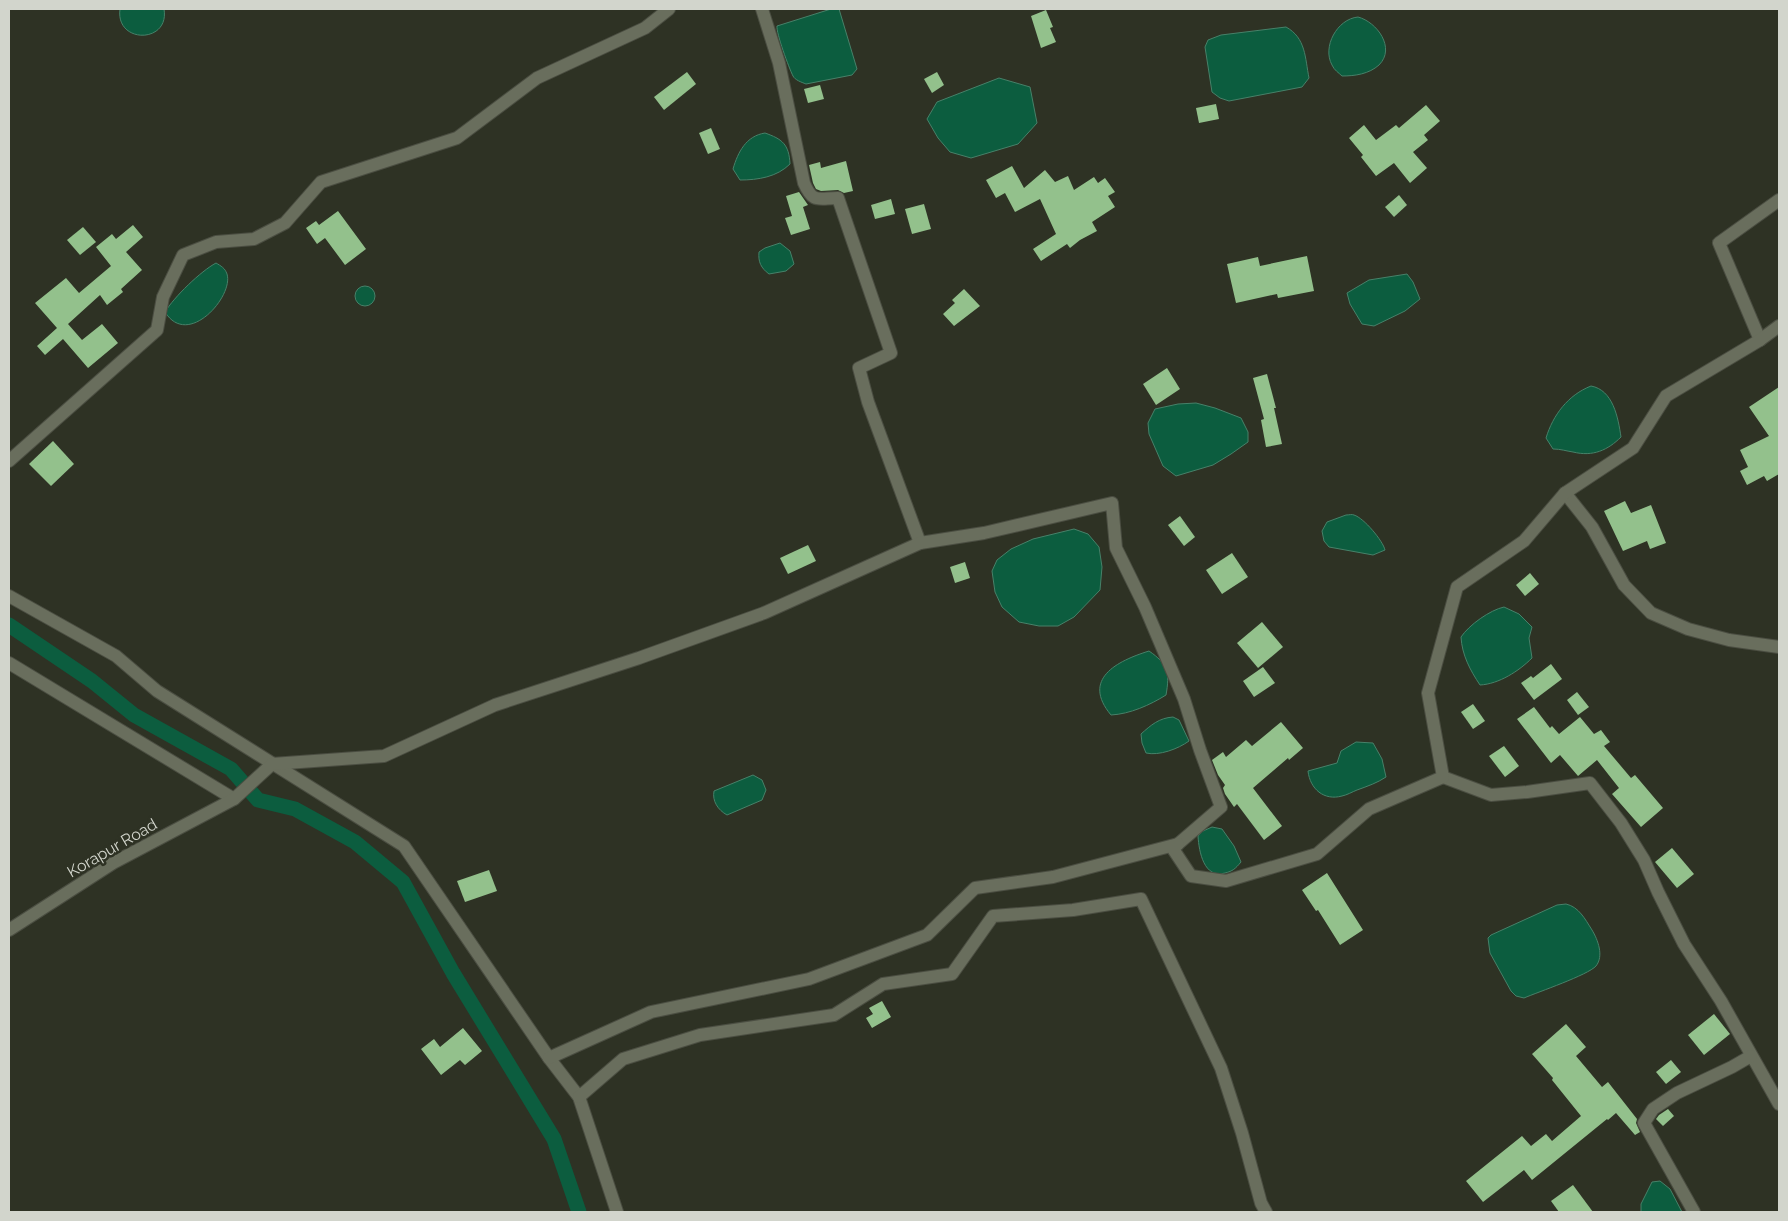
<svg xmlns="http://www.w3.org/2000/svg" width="1788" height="1221" font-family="Raleway,sans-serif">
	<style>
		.water { fill: #0c5d3f; stroke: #478169 }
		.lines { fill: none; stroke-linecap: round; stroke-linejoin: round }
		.canal { stroke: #0c5d3f; stroke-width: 15 }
		.building { fill: #93c18c }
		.street-casing { stroke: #4b4e42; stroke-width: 14 }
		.street { stroke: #696e5d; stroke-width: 12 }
		.labels { text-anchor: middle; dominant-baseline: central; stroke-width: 5; stroke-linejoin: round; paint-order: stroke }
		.street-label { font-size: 16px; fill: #d2d5cc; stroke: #2e3224 }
	</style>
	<rect width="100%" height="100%" fill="#2e3224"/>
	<g class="water">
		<path d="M120,9H164C170,44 115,44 120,9Z"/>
		<path d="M831,9H839L857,69L852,75L806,84C801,82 795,80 793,76C789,68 776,33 777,26Z"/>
		<path d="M1358,17C1377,22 1396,48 1379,65C1369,74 1355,76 1342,76C1339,73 1334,70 1332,65C1322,47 1337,19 1358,17Z"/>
		<path d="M1286,27C1306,38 1305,58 1309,78L1302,87L1229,101L1220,98L1212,92L1205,47L1208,40L1221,35Z"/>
		<polygon points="999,78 1030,87 1037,123 1018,144 971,158 950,152 938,138 927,119 937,102"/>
		<path d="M765,133C782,139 789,144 790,164C777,177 758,180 740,180L733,169C738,152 746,136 765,133Z"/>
		<path d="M780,243L790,251L794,264L786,271L769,274C761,268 758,262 759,252L765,248Z"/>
		<path d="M216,263C221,266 225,268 227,274C234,296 188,349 165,312C174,297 201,271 216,263Z"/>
		<polygon points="1407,274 1413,282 1420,299 1405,311 1374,326 1362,324 1350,304 1347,293 1369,280"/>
		<circle cx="365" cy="296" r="10"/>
		<path d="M1591,386C1613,390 1618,417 1621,437C1608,450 1593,457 1573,452C1566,451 1561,449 1553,449L1546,438C1553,415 1568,395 1591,386Z"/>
		<polygon points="1196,403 1215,408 1241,418 1248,432 1248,442 1231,454 1213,465 1176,476 1163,466 1149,434 1148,423 1155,409 1178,404"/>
		<path d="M1346,515C1349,515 1352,514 1354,515C1364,518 1383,541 1385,550L1373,555L1329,547L1324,541L1322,531L1327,522Z"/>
		<polygon points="1074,529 1088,534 1099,547 1102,567 1100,590 1074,617 1058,626 1039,626 1019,622 1002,607 995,592 992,571 997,560 1011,549 1033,539"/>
		<path d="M1504,607L1519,614L1532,627L1529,638L1532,658C1519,671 1499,684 1480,685C1470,670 1462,655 1461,637C1469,625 1490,610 1504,607Z"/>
		<path d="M1149,651C1168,664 1170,673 1166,695C1150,705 1130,714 1111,715C1081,679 1117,661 1149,651Z"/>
		<path d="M1173,717L1179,720L1189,741C1178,749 1159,756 1146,753L1142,743L1141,734C1151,725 1159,718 1173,717Z"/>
		<path d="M1356,742L1373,743L1382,759L1386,777C1377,783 1368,786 1357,790C1352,792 1347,795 1342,796C1324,801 1310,789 1308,771L1337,763L1341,751Z"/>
		<path d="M753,775L762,780L766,790L762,800L727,815C718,810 712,801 714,791Z"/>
		<path d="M1212,827L1222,829L1234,846L1241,862C1235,869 1233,871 1225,873C1204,879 1199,852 1198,836L1203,831Z"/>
		<path d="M1566,904C1579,907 1585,919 1592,930C1598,940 1604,956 1596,966C1588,975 1538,992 1524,998L1516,996L1511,991L1490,953L1488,938L1491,935L1557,905Z"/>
		<polygon points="1660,1181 1670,1189 1682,1212 1641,1212 1641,1204 1652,1182"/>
	</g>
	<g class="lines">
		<polyline class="canal" points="9,625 92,681 134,715 231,769 258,800 295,809 355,842 403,882 453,973 554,1139 579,1212"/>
	</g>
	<g class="building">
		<polygon points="1046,10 1053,27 1050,28 1056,42 1041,48 1031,16"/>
		<polygon points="687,72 696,84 664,110 654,97"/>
		<polygon points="937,72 944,85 932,93 924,79"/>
		<polygon points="820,85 824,99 808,103 804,89"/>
		<polygon points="1216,104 1219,119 1199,123 1196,108"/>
		<polygon points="1426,105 1440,121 1424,135 1428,140 1413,152 1427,168 1410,183 1394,163 1376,176 1361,157 1363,155 1349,138 1364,125 1376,140 1396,125 1399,128"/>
		<polygon points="711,128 720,149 708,154 699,133"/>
		<polygon points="846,161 853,191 844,193 838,190 821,191 816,189 813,183 809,165 820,162 821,168"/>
		<polygon points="1012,166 1024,188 1045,170 1055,182 1068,176 1074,190 1094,177 1098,183 1105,178 1115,192 1108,196 1115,207 1092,222 1097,231 1080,240 1070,248 1067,244 1041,261 1033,249 1056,234 1040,199 1015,212 1005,193 996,198 986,180"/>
		<polygon points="799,192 808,205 803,207 810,229 791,235 785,218 792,216 786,196"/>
		<polygon points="1399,195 1407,205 1394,217 1385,207"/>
		<polygon points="891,199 895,214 875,219 871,205"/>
		<polygon points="924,204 931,229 912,234 905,209"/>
		<polygon points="338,211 366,249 345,265 325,238 317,244 306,228 316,221 319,225"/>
		<polygon points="133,225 143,237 126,252 142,270 121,289 123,292 107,305 100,295 68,324 82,340 102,324 118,343 88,368 63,339 45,355 37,346 57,328 35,303 66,278 79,293 111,266 96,247 112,234 116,239"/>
		<polygon points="83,227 96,242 80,255 67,240"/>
		<polygon points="1307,256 1314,291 1278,298 1277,294 1236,303 1227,264 1258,257 1260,266"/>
		<polygon points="964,289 980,306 954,326 943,314 955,303 952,300"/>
		<polygon points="1167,368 1180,389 1156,405 1143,384"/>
		<polygon points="1267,374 1276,408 1274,408 1282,444 1266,447 1261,420 1264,419 1253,378"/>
		<polygon points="1779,387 1779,474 1767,481 1764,476 1747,485 1740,471 1748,467 1740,450 1769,436 1749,407"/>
		<polygon points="53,441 74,464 51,486 29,464"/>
		<polygon points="1625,501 1631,513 1651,505 1666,543 1650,549 1647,541 1623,551 1604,511"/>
		<polygon points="1180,516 1195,537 1184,546 1168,525"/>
		<polygon points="808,545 816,561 788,574 780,558"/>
		<polygon points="1232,553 1248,577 1222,594 1206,570"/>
		<polygon points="965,562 970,578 955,583 950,567"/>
		<polygon points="1530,573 1539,584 1525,596 1516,585"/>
		<polygon points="1262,622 1283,647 1258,668 1237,643"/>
		<polygon points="1551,664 1562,679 1534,700 1521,683 1531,676 1533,678"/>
		<polygon points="1263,667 1275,683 1254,697 1243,681"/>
		<polygon points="1577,692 1589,707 1578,715 1567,700"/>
		<polygon points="1473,704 1485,721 1473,729 1461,712"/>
		<polygon points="1534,707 1550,728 1552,726 1559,734 1580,717 1594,734 1601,730 1610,742 1604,746 1631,778 1635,775 1663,808 1641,827 1612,794 1619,788 1597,760 1578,776 1560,755 1551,763 1517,719"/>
		<polygon points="1281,722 1303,748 1289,760 1288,758 1253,788 1282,826 1264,840 1237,804 1234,807 1225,794 1223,788 1225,785 1218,775 1212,760 1223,752 1226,757 1246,740 1252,746"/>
		<polygon points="1504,746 1519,766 1505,777 1489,756"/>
		<polygon points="1672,848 1694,874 1677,888 1655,862"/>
		<polygon points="489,870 497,891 465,902 457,881"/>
		<polygon points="1327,873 1363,930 1340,945 1318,910 1316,911 1302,890"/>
		<polygon points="882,1001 891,1017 872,1028 866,1018 873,1014 869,1008"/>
		<polygon points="1714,1014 1730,1034 1704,1055 1688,1035"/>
		<polygon points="1566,1024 1586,1047 1576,1056 1602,1087 1608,1082 1637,1119 1636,1123 1640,1132 1635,1135 1616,1113 1608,1120 1607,1119 1532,1180 1524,1170 1483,1202 1466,1181 1522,1136 1531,1146 1546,1134 1552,1141 1581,1116 1552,1080 1553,1078 1532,1054"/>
		<polygon points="463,1028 482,1051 465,1065 460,1060 441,1075 421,1049 434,1039 440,1047"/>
		<polygon points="1671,1060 1681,1072 1666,1084 1656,1072"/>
		<polygon points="1668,1109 1674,1116 1663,1126 1656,1119 1659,1115"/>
		<polygon points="1573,1185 1593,1212 1559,1212 1551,1201"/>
	</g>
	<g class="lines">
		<defs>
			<g id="street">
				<path d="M762,9L779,63L804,183C813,204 818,198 838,198L891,353L859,368L868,402L920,543"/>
				<polyline points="1760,340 1719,243 1779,200"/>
				<polyline points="9,461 157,330 163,297 183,255 216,242 254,239 285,223 321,182 457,138 537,78 645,28 669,9"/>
				<polyline points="1565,493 1592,527 1624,585 1651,613 1688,629 1729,640 1779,647"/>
				<polyline points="9,596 116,656 157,691 404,846 549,1058 579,1097 617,1212"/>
				<polyline points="9,663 234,799"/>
				<polyline points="1443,777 1491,795 1527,792 1590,783 1621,823 1644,860 1658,892 1684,944 1721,1001 1779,1104"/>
				<polyline points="9,930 113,863 234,799 272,764 384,756 495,705 639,658 764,613 920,543 984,533 1112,503 1116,548 1145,607 1184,699 1200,750 1221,807 1178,844"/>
				<polyline points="549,1058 651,1012 809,979 927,935 975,888 1053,877 1178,844 1173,849 1191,876 1226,881 1317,854 1369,809 1443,777 1428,693 1457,587 1524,541 1565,493 1633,448 1666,396 1760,340 1779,326"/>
				<polyline points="579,1097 623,1059 700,1035 834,1015 883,984 952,974 993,916 1073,910 1141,899 1221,1068 1242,1133 1261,1203 1266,1212"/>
				<polyline points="1694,1212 1644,1123 1653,1109 1677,1093 1732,1067 1751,1056"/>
			</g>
		</defs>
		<use href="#street" class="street-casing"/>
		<use href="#street" class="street"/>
	</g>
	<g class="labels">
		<g class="street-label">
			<text transform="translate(112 848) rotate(-30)">Korapur Road</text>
		</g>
	</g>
	<rect width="1788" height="1221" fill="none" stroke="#d2d5cc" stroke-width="20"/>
</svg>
